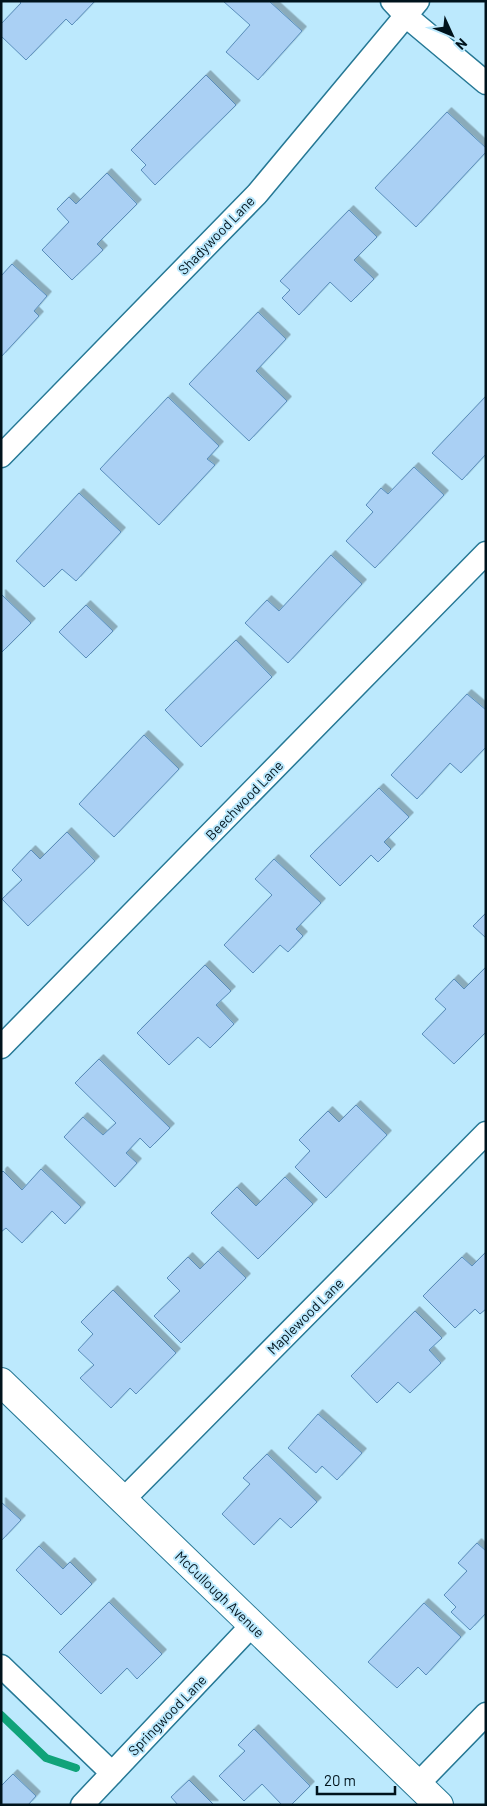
<svg xmlns="http://www.w3.org/2000/svg" width="487" height="1806" font-family="Barlow,sans-serif">
	<style>
		.lines { fill: none; stroke-linecap: round; stroke-linejoin: round }
		.stream { stroke: #10a379; stroke-width: 8 }
		.building { fill: #aad0f4; stroke: #5a8ebb; filter: url(#shadow) }
		.minor-casing { stroke: #267895; stroke-width: 25 }
		.secondary-casing { stroke: #267895; stroke-width: 30 }
		.minor { stroke: #fff; stroke-width: 22 }
		.secondary { stroke: #fff; stroke-width: 28 }
		.labels { text-anchor: middle; dominant-baseline: central; stroke-width: 4; stroke-linejoin: round; paint-order: stroke }
		.street-label { font-size: 14px; fill: #00131c; stroke: #bce9fd }
	</style>
	<defs>
		<filter id="shadow"><feDropShadow dx="4.5" dy="-4.5" stdDeviation="0" flood-color="#0004"/></filter>
	</defs>
	<rect width="100%" height="100%" fill="#bce9fd"/>
	<g class="lines">
		<polyline class="stream" points="1,1715 46,1758 76,1768"/>
	</g>
	<g class="building">
		<polygon points="19,1 95,1 72,25 66,19 26,60 1,36 1,24 21,3"/>
		<polygon points="223,1 269,1 302,31 258,80 226,52 250,25"/>
		<polygon points="206,75 236,105 155,185 141,170 146,165 131,150"/>
		<polygon points="447,112 486,148 486,152 416,227 375,188"/>
		<polygon points="107,173 137,204 97,244 103,250 72,280 42,250 69,222 57,209 69,197 76,204"/>
		<polygon points="349,210 377,237 354,260 374,279 351,302 330,282 299,315 282,298 290,290 280,281"/>
		<polygon points="12,264 47,296 34,311 39,316 1,357 1,276"/>
		<polygon points="258,312 286,339 256,371 287,401 249,441 189,384"/>
		<polygon points="486,396 486,454 462,480 432,453"/>
		<polygon points="168,397 219,446 207,459 215,465 159,525 100,469"/>
		<polygon points="414,467 444,495 375,568 346,541 373,512 366,505 381,488 388,494"/>
		<polygon points="79,493 121,532 76,581 62,569 44,587 16,561"/>
		<polygon points="331,555 362,584 288,663 245,623 267,600 279,611"/>
		<polygon points="1,594 31,623 1,653"/>
		<polygon points="86,605 113,631 86,658 59,632"/>
		<polygon points="236,640 272,677 201,747 165,710"/>
		<polygon points="467,694 486,710 486,747 461,773 450,763 417,799 391,775"/>
		<polygon points="144,735 179,769 114,837 79,804"/>
		<polygon points="379,788 409,817 384,842 391,849 378,862 371,855 340,886 310,856"/>
		<polygon points="67,832 95,861 28,926 2,899 22,880 12,870 31,850 40,859"/>
		<polygon points="274,859 321,903 296,929 303,936 288,952 280,945 253,973 224,945 272,895 255,879"/>
		<polygon points="486,913 486,938 473,926"/>
		<polygon points="205,965 231,991 216,1005 234,1024 210,1048 198,1037 169,1065 137,1033"/>
		<polygon points="486,967 486,1032 454,1064 422,1034 446,1009 435,999 454,979 464,989"/>
		<polygon points="99,1059 170,1128 150,1148 140,1138 126,1153 137,1163 115,1187 64,1137 83,1117 103,1135 116,1123 75,1083"/>
		<polygon points="356,1105 387,1135 326,1198 295,1167 310,1151 299,1140 328,1111 339,1122"/>
		<polygon points="41,1169 81,1207 65,1224 52,1211 22,1243 6,1228 1,1232 1,1173 3,1171 22,1190"/>
		<polygon points="285,1177 313,1204 258,1259 211,1213 237,1187 256,1206"/>
		<polygon points="218,1251 246,1278 181,1343 154,1316 180,1291 167,1278 188,1257 200,1269"/>
		<polygon points="486,1252 486,1309 480,1314 475,1309 455,1328 423,1296 462,1257 472,1266"/>
		<polygon points="113,1290 176,1353 136,1394 130,1388 111,1408 80,1378 94,1365 78,1350 93,1334 81,1322"/>
		<polygon points="415,1311 442,1338 429,1350 441,1363 410,1393 398,1382 377,1403 351,1376"/>
		<polygon points="318,1414 362,1453 337,1480 322,1466 316,1473 288,1448"/>
		<polygon points="267,1454 317,1502 291,1528 280,1518 254,1545 222,1514 250,1484 243,1478"/>
		<polygon points="1,1502 21,1520 1,1541"/>
		<polygon points="477,1543 486,1551 486,1613 470,1630 451,1612 456,1607 444,1595 467,1571 458,1563"/>
		<polygon points="39,1546 63,1569 70,1562 92,1584 61,1615 16,1570"/>
		<polygon points="109,1602 162,1654 137,1679 127,1668 101,1694 59,1652"/>
		<polygon points="424,1603 461,1637 426,1675 418,1667 397,1688 368,1662"/>
		<polygon points="254,1729 310,1786 291,1805 282,1805 262,1784 244,1801 219,1776 245,1751 238,1745"/>
		<polygon points="13,1774 36,1796 28,1805 1,1805 1,1786"/>
		<polygon points="189,1780 214,1805 178,1805 171,1797"/>
	</g>
	<g class="lines">
		<defs>
			<g id="minor">
				<polyline points="392,1 406,16 486,83"/>
				<polyline points="1,456 257,194 418,1"/>
				<polyline points="1,1047 486,553"/>
				<polyline points="123,1500 486,1133"/>
				<polyline points="1,1666 112,1773"/>
				<polyline points="418,1784 486,1714"/>
				<polyline points="82,1805 252,1625"/>
			</g>
			<polyline id="secondary" points="1,1382 439,1805"/>
		</defs>
		<use href="#minor" class="minor-casing"/>
		<use href="#secondary" class="secondary-casing"/>
		<use href="#minor" class="minor"/>
		<use href="#secondary" class="secondary"/>
	</g>
	<g class="labels">
		<g class="street-label">
			<text transform="translate(216 235) rotate(-46)">Shadywood Lane</text>
			<text transform="translate(244 800) rotate(-46)">Beechwood Lane</text>
			<text transform="translate(305 1316) rotate(-45)">Maplewood Lane</text>
			<text transform="translate(220 1594) rotate(44)">McCullough Avenue</text>
			<text transform="translate(167 1715) rotate(-46)">Springwood Lane</text>
		</g>
	</g>
	<rect width="487" height="1806" fill="none" stroke="#00131c" stroke-width="5"/>
	<g transform="translate(452 35) rotate(134)" stroke="#bce9fd" stroke-width="4" paint-order="stroke">
	<path d="M0-4L9 19L0 12L-9 19Z" fill="#00131c"/>
	<text y="-8" font-size="14" font-weight="bold" text-anchor="middle" fill="#00131c">N</text>
	</g>
	<path d="M317 1786v8h78v-8" fill="none" stroke="#00131c" stroke-width="2.5"/>
	<text x="324" y="1786" font-size="15" fill="#00131c" stroke="#bce9fd" stroke-width="4" paint-order="stroke">20 m</text>
</svg>
